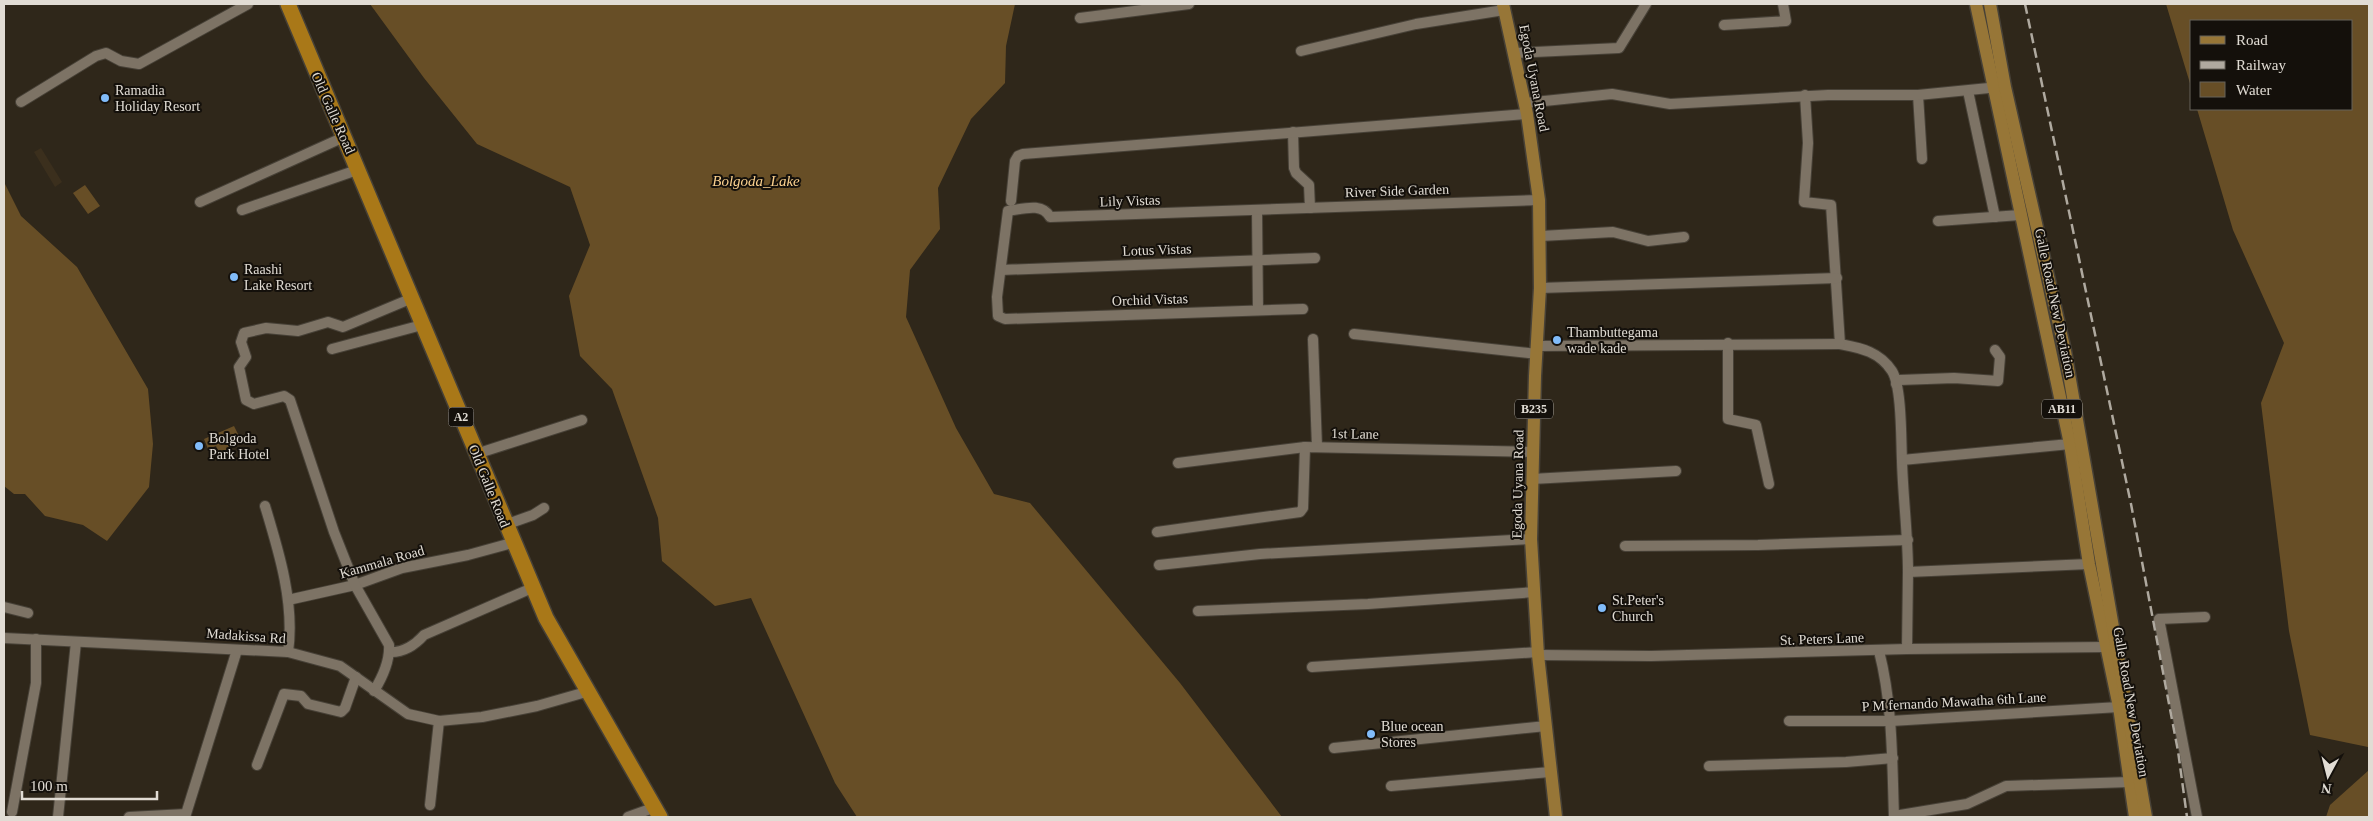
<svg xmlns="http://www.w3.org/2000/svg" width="2373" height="821" font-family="'Times New Roman',serif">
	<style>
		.built { fill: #3b2f1d }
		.water { fill: #674e26 }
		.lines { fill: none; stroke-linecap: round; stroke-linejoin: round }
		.minor-casing { stroke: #474137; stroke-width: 12 }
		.major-casing { stroke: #474137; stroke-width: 15 }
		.highway-casing { stroke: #474137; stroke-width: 18 }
		.minor { stroke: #7d7365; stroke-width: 10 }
		.major { stroke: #977637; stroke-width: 12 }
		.highway { stroke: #a97818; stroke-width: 15 }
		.rail { stroke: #afa99f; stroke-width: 2.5; stroke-dasharray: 10 5; stroke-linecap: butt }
		.poi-dot { fill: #81bcfa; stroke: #14100b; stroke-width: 2 }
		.labels { text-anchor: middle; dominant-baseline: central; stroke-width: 4; stroke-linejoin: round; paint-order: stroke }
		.shield { fill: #14100b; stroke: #a49f98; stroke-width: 1 }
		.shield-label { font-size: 12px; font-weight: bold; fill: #e1dcd4 }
		.street-label { font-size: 14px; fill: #e1dcd4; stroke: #14100b }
		.poi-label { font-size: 14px; fill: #e1dcd4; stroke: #14100b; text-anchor: start }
		.water-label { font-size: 15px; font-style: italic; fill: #fad08e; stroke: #14100b }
	</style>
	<rect width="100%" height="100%" fill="#2f271a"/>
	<polygon class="built" points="41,148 62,182 55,187 34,152"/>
	<g class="water">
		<polygon points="370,4 1015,4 1006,46 1005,83 971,119 938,188 940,229 910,270 906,317 956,428 994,494 1030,503 1180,683 1282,817 857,817 835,783 751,598 715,606 662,561 658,518 612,389 580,356 569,296 590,245 570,187 477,144 424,78"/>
		<polygon points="2166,4 2369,4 2369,750 2368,747 2310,735 2289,631 2261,403 2284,343 2233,230 2197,109 2352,109 2352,21 2192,21 2192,90"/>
		<polygon points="4,182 21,216 77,267 148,389 153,444 149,487 107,541 83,525 45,516 25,494 14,494 4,486"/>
		<polygon points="85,185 100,206 88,214 73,193"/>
		<polygon points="234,426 239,436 231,439 234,447 219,453 216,446 208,449 204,439"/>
		<polygon points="2369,770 2369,817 2326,817 2330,805"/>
	</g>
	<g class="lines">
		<defs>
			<g id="minor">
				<polyline points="1080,18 1189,4"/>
				<polyline points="1724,25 1786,21 1783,4"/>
				<polyline points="1301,51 1416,24 1504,10"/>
				<polyline points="1515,53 1619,48 1646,4"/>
				<polyline points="1968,91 1995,217"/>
				<path d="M1805,95L1808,143L1804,202L1831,205L1840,344C1860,348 1879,351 1892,371C1902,387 1901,441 1902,461C1903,498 1908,535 1908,572L2089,564"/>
				<polyline points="1918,95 1922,159"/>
				<polyline points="21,102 96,56 106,53 121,61 139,64 248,4"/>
				<polyline points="1525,103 1612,94 1670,104 1828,95 1918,95 1999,87"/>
				<polyline points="1293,132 1294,168 1296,173 1309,185 1310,208"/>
				<polyline points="1011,201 1015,161 1018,156 1023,154 1527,114"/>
				<polyline points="200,202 344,137"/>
				<polyline points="242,210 357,170"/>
				<polyline points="1257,210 1258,310"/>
				<polyline points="1938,221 2020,215"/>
				<polyline points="1541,236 1613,232 1648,241 1684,237"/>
				<polyline points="1001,270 1315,258"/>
				<polyline points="1540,288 1837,278"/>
				<path d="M1303,309L1005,319L998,316L997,297L1008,211C1023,209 1042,202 1050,217L1539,200"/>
				<polyline points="1354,334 1537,354"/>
				<polyline points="1313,339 1317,447"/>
				<polyline points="1728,343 1728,419 1756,425 1769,484"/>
				<polyline points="1536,346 1840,344"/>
				<polyline points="332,349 422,325"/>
				<polyline points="1896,384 1899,380 1954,378 1998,381 2000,357 1995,350"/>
				<polyline points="476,454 582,420"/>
				<polyline points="1902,460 2070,444"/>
				<polyline points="1178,463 1305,447 1533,452"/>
				<polyline points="1532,479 1676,471"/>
				<path d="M265,506C279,552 295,604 288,652"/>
				<polyline points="505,525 533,515 544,508"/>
				<polyline points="1157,532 1300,512 1303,508 1305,447"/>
				<polyline points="1625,546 1758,545 1908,540"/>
				<polyline points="1159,565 1260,554 1531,539"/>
				<polyline points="288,600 355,585 402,568 468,555 512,543"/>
				<polyline points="4,607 28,613"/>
				<polyline points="1198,611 1368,604 1535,592"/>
				<polyline points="4,638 288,652 340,666 408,714 439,721 482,717 537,706 586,692"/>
				<polyline points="1907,649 1908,572"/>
				<path d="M1879,651C1893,706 1892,761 1894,817"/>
				<path d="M389,652C403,653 415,645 424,635L532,588"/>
				<polyline points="1538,655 1651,656 1907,649 2106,647"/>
				<polyline points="1312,667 1538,652"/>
				<path d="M374,691C382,678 390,661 389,645L355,585L334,532L290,400L284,396L254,404L246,400L239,367L246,357L241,342L244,333L266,328L298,331L328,322L343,327L410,299"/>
				<polyline points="1789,721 1891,721 2119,707"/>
				<polyline points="1334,748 1546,726"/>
				<polyline points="257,765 284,694 301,696 308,704 341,712 345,708 356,677"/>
				<polyline points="1709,766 1846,762 1893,758"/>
				<polyline points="1391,786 1550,772"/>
				<polyline points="430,805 439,721"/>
				<polyline points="12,812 36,683 36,639"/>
				<polyline points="1894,816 1967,804 2006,786 2130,782"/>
				<polyline points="58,817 76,642"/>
				<polyline points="129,817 186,814 237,650"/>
				<polyline points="628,817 653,808"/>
				<polyline points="2197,817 2159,619 2205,617"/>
			</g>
			<g id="major">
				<polyline points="1503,4 1527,114 1539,200 1540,288 1535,376 1531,539 1538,655 1556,817"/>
				<polyline points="1976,4 2070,444 2089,564 2119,707 2135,817"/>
				<polyline points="1990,4 2005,87 2065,351 2146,817"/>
			</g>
			<polyline id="highway" points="288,4 546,618 660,817"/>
		</defs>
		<use href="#minor" class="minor-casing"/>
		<use href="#major" class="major-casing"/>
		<use href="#highway" class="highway-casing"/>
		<use href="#minor" class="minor"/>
		<use href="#major" class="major"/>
		<use href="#highway" class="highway"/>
		<polyline class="rail" points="2025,4 2131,504 2178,751 2187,817"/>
	</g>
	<g class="poi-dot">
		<circle cx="105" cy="98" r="5"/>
		<circle cx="234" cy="277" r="5"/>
		<circle cx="1557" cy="340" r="5"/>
		<circle cx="199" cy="446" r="5"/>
		<circle cx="1602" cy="608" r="5"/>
		<circle cx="1371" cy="734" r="5"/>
	</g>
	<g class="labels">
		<g class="shield">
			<rect x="1515" y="399.5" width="38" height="19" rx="4"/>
			<rect x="2042" y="399.5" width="40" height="19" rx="4"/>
			<rect x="448.5" y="407.5" width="25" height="19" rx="4"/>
		</g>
		<g class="shield-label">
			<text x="1534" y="409">B235</text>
			<text x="2062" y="409">AB11</text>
			<text x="461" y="417">A2</text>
		</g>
		<g class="street-label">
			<text transform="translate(1534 78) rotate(79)">Egoda Uyana Road</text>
			<text transform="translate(333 113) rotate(66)">Old Galle Road</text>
			<text transform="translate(1397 191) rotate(-2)">River Side Garden</text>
			<text transform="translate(1130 201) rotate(-2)">Lily Vistas</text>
			<text transform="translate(1157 250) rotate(-2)">Lotus Vistas</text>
			<text transform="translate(1150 300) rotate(-2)">Orchid Vistas</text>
			<text transform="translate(2055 303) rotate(78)">Galle Road New Deviation</text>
			<text transform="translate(1355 434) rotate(1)">1st Lane</text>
			<text transform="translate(1518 484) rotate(-89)">Egoda Uyana Road</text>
			<text transform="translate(489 486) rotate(68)">Old Galle Road</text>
			<text transform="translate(382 562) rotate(-16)">Kammala Road</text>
			<text transform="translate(246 636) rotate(4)">Madakissa Rd</text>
			<text transform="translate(1822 639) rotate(-2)">St. Peters Lane</text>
			<text transform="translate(1954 702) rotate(-3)">P M fernando Mawatha 6th Lane</text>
			<text transform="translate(2131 702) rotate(80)">Galle Road New Deviation</text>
		</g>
		<g class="poi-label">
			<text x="115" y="90">Ramadia<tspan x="115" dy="16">Holiday Resort</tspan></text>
			<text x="244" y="269">Raashi<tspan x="244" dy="16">Lake Resort</tspan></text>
			<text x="1567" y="332">Thambuttegama<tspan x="1567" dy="16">wade kade</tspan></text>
			<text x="209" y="438">Bolgoda<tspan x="209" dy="16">Park Hotel</tspan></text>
			<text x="1612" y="600">St.Peter's<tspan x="1612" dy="16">Church</tspan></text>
			<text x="1381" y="726">Blue ocean<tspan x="1381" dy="16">Stores</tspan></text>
		</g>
		<g class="water-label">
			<text x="756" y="181">Bolgoda_Lake</text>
		</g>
	</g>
	<rect width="2373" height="821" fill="none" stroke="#e1dcd4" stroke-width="10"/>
	<rect x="2190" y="20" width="162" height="90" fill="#14100b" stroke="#66625b"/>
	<rect x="2200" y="36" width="25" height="8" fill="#977637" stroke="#66625b"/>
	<text x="2236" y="45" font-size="15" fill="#e1dcd4">Road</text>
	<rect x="2200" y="61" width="25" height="8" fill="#afa99f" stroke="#66625b"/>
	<text x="2236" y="70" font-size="15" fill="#e1dcd4">Railway</text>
	<rect x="2200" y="82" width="25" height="15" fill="#674e26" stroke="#66625b"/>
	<text x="2236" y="95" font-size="15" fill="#e1dcd4">Water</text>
	<g transform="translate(2328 776) rotate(187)" stroke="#14100b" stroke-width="4" paint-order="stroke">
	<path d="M0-4L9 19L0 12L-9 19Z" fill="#e1dcd4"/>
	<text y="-8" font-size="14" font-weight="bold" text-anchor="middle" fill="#e1dcd4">N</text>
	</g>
	<path d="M22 791v8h135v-8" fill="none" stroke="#e1dcd4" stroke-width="2.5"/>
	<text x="30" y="791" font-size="15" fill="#e1dcd4" stroke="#14100b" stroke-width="4" paint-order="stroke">100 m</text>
</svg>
